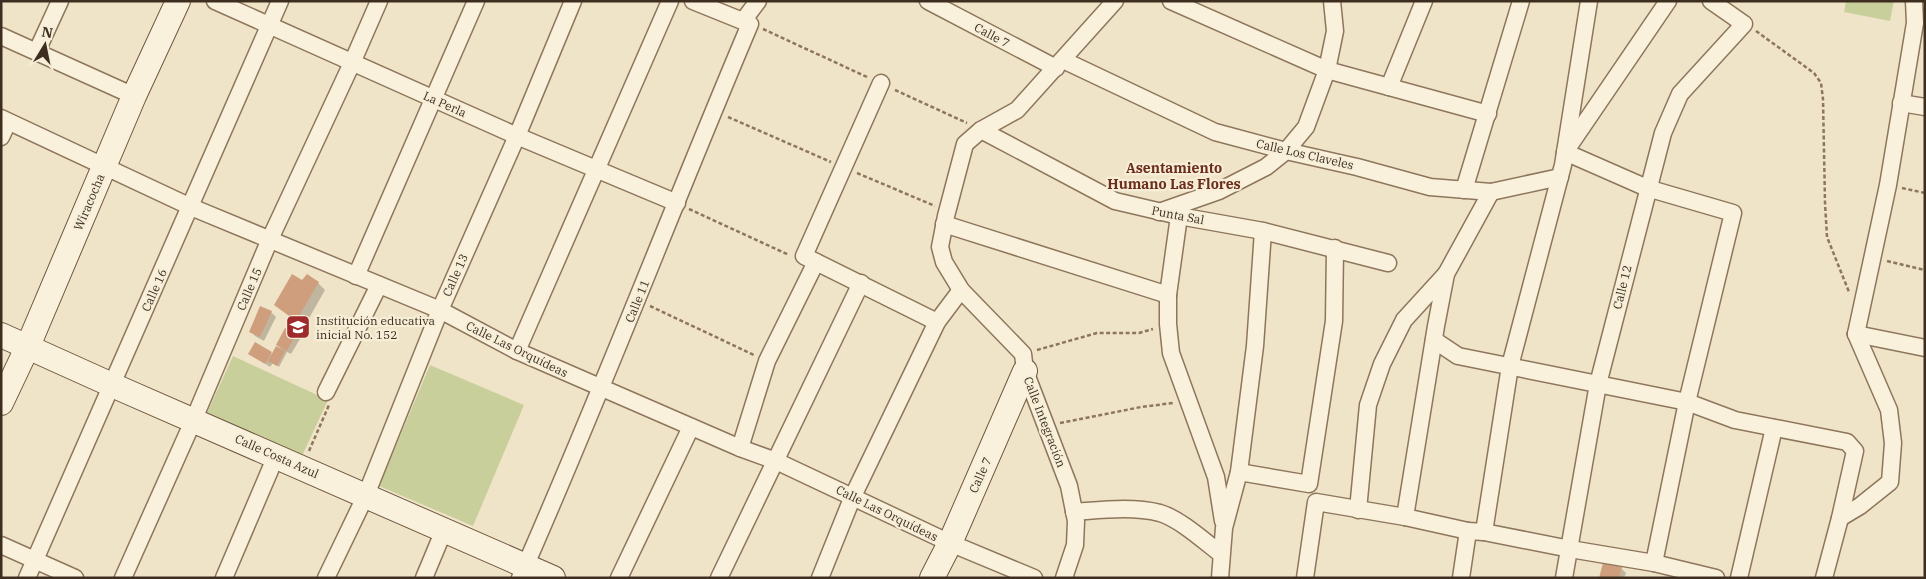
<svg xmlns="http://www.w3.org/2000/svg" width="1926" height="579" font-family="'IBM Plex Serif',serif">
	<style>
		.green { fill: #c9cf9b }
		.shadow { fill: #0003 }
		.building { fill: #cf9f7d }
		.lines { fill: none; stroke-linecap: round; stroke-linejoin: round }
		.street-casing { stroke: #8d765c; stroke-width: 19 }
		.secondary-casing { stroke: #6f573f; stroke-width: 26 }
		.path { stroke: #8d765c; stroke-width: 2.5; stroke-dasharray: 4 2.5; stroke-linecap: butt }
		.street { stroke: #faf1dc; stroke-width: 16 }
		.secondary { stroke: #faf1dc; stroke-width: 24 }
		.labels { text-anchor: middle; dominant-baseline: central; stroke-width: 4.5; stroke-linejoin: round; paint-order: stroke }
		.street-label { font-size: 12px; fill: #3d2e20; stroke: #f7eed8 }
		.poi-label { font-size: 12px; fill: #3d2e20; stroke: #f7eed8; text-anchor: start }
		.neighbourhood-label { font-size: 14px; font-weight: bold; fill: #6b2e1e; stroke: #f7eed8 }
	</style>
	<rect width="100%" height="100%" fill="#f0e4c8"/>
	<g class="green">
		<polygon points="1846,1 1894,1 1890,21 1844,12"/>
		<polygon points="233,356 328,400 302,456 207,413"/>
		<polygon points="430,365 524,405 473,526 379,486"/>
	</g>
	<g class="shadow">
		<polygon points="302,282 318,283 325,290 304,327 275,304"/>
		<polygon points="271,312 276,317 264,341 255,336 250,331"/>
		<polygon points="295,335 300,339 291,354 287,352 279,367 273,363 270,367 250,353 255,344 273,355 283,351 277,345"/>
		<polygon points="1621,568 1626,573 1624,578 1601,578"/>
	</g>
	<g class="building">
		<polygon points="292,274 302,280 307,274 319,282 296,321 274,305"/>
		<polygon points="260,306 272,311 260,337 249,332"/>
		<polygon points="285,328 296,334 287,351 276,345"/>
		<polygon points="255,342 272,352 265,364 248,354"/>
		<polygon points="276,346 285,351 277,366 268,361"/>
		<polygon points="1603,563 1622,567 1619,578 1599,578"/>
	</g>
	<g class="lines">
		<defs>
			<g id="street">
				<polyline points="215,1 517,136 677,203"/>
				<polyline points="928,1 1056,68"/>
				<polyline points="1171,1 1327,70 1488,114"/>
				<polyline points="743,21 758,1"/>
				<polyline points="1,36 134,96"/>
				<polyline points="37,51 60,1"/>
				<polyline points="1063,60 1215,132 1286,151 1357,167 1430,187 1491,192 1560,177"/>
				<polyline points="881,83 804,256 937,322"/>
				<polyline points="1389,87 1424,1"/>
				<polyline points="1901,103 1925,107"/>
				<polyline points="1,118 191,207 440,310 517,351 740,448 776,461 950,543 1034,578"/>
				<polyline points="981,130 1115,201 1179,216 1263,231 1388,263"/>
				<polyline points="1,137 8,122"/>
				<polyline points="1464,190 1521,1"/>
				<polyline points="1159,212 1219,191 1266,167 1286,151 1306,127 1327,70 1335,31 1332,1"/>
				<polyline points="1179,216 1168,295 1168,324 1171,353 1216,477 1223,521"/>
				<polyline points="944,224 1168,295"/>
				<polyline points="356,276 476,1"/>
				<polyline points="1856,334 1888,185 1915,23 1914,1"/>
				<polyline points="1856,334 1925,348"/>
				<polyline points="1434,340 1458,356 1687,402 1735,420 1847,442 1855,451 1840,518 1824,578"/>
				<polyline points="517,351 670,1"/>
				<polyline points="326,392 379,285"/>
				<polyline points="740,448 767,361 816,262"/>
				<polyline points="1239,472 1309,484 1334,321 1335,248"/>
				<polyline points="1358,510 1368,405 1382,364 1404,320 1446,274"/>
				<path d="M1074,512C1102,510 1132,506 1160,513C1180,519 1204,541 1221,554"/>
				<polyline points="1405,517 1436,326 1446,274 1491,192"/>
				<polyline points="1840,518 1860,506 1890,482 1893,443 1889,410 1856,334"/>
				<polyline points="1484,532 1510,366 1563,165 1589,1"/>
				<polyline points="1,545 75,578"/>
				<polyline points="1654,563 1687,402 1733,213 1647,188 1565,152 1668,1"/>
				<polyline points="27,578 280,1"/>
				<polyline points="123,578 194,419 270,239 352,63 379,1"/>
				<polyline points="224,578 276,456"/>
				<polyline points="326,578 366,495 440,310 517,136 573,1"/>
				<polyline points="424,578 444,530"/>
				<path d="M520,578C601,395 672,208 750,24L693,1"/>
				<polyline points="619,578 691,427"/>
				<polyline points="719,578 861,283"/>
				<polyline points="820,578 853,496 937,322 961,290"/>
				<polyline points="1064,578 1075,545 1076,521 1069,486 1025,371 1023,354 961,290 944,262 940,247 946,216 965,144 981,130 1017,110 1115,1"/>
				<polyline points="1220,578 1224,528 1239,472 1255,346 1263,231"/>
				<polyline points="1305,578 1316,502 1405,517 1468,531 1484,532 1570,549 1654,563 1716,578"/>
				<polyline points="1461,578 1468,531"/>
				<polyline points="1564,578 1598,384 1663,133 1680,94 1744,24 1711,1"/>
				<polyline points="1739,578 1774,428"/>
			</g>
			<g id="secondary">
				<polyline points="1,335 112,385 553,578"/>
				<polyline points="1,403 28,346 134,96 178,1"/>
				<polyline points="932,578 950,543 1025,371"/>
			</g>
		</defs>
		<use href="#street" class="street-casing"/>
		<use href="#secondary" class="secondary-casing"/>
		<g class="path">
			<polyline points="763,29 867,77"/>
			<polyline points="1756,31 1814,73 1821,83 1823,99 1825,203 1827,237 1849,292"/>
			<polyline points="895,90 967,123"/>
			<polyline points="728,117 831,162"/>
			<polyline points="857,173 935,206"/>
			<polyline points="1902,188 1925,193"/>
			<polyline points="689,209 789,255"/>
			<polyline points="1887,261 1925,270"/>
			<polyline points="650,306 754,355"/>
			<polyline points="1037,350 1097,333 1139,333 1153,329"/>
			<polyline points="1060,423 1141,407 1173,403"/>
			<polyline points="309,451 329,405"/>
		</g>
		<use href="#street" class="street"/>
		<use href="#secondary" class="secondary"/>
	</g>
	<defs>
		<symbol id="school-square" viewBox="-11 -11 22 22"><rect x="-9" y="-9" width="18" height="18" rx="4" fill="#9e2a2b" stroke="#f7eed8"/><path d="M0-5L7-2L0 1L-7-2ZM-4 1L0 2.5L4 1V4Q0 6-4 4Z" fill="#fff"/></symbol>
	</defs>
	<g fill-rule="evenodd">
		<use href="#school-square" x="284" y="313" width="28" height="28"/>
	</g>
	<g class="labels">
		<g class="street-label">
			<text transform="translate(992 35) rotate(28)">Calle 7</text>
			<text transform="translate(445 104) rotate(24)">La Perla</text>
			<text transform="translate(1305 154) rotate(13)">Calle Los Claveles</text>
			<text transform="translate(89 202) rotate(-67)">Wiracocha</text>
			<text transform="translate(1178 215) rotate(11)">Punta Sal</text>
			<text transform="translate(455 275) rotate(-66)">Calle 13</text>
			<text transform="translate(1622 287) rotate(-76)">Calle 12</text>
			<text transform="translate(249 289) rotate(-67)">Calle 15</text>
			<text transform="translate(154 290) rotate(-66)">Calle 16</text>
			<text transform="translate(637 301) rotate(-68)">Calle 11</text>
			<text transform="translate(517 349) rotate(26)">Calle Las Orquídeas</text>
			<text transform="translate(1045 422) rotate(69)">Calle Integración</text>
			<text transform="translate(277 456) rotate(24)">Calle Costa Azul</text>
			<text transform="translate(980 475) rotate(-66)">Calle 7</text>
			<text transform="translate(887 513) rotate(26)">Calle Las Orquídeas</text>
		</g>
		<g class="poi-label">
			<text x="316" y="320">Institución educativa<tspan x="316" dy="14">inicial No. 152</tspan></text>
		</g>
		<g class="neighbourhood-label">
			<text x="1174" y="168">Asentamiento<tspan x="1174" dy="16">Humano Las Flores</tspan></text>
		</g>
	</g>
	<rect width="1926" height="579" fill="none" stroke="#3d2e20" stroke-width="5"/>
	<g transform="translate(45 45) rotate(10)" stroke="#f7eed8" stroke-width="4" paint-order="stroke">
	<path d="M0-4L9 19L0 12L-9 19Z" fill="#3d2e20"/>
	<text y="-8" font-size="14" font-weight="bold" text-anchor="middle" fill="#3d2e20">N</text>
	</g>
</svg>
